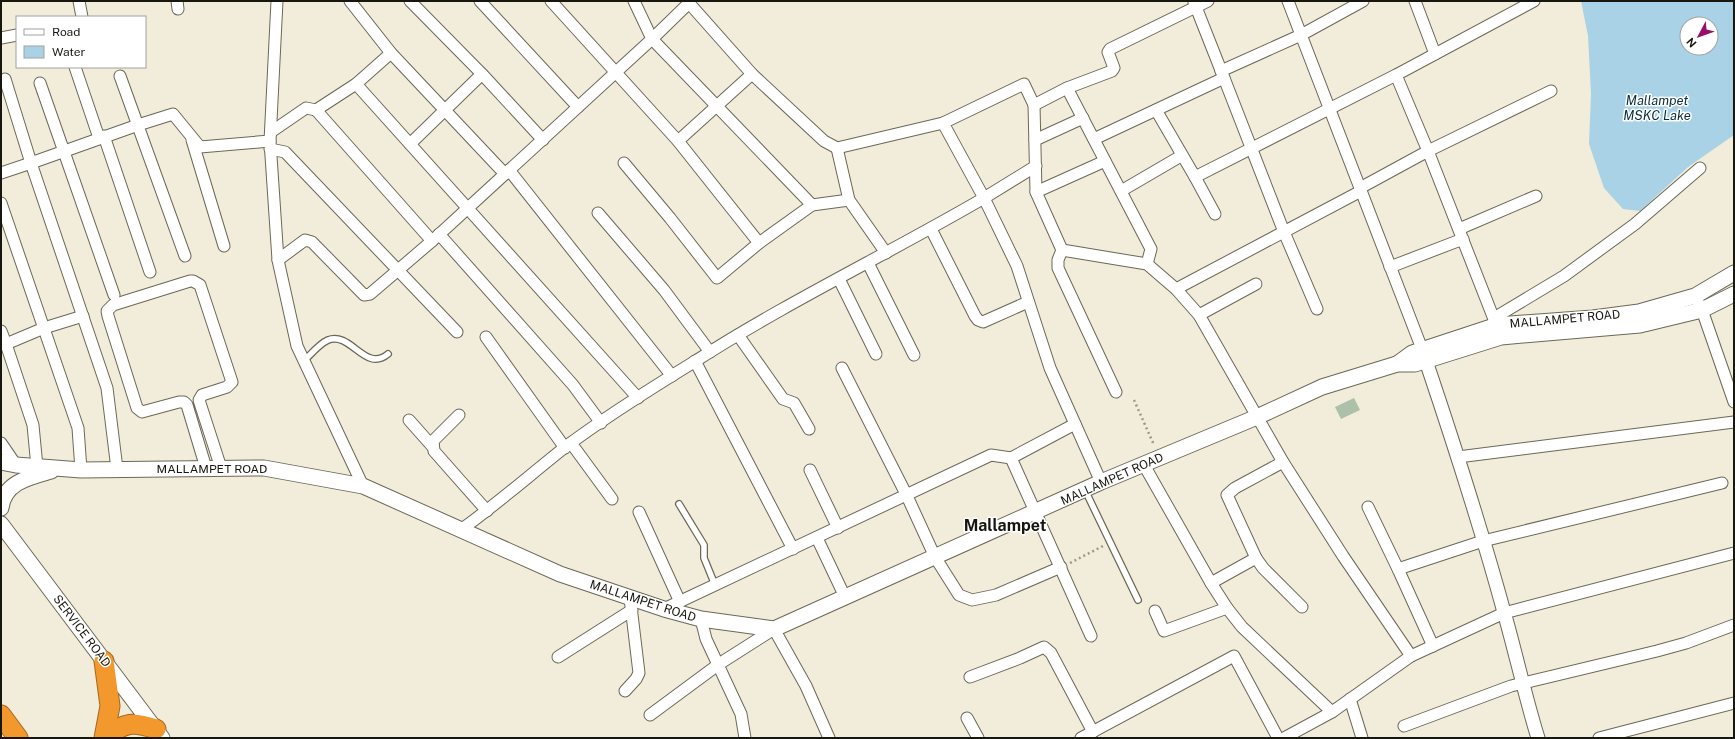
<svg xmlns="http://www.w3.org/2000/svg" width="1735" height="739" font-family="'Public Sans',sans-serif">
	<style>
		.green { fill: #acc0aa }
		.water { fill: #a9d2e6; fill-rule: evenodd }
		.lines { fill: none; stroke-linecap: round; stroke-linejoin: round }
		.service-casing { stroke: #6b6857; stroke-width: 8 }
		.minor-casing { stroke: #6b6857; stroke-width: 13 }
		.tertiary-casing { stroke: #6b6857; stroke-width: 15 }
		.secondary-casing { stroke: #6b6857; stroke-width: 17 }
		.motorway-casing { stroke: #a56a22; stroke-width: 21 }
		.path { stroke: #9c998b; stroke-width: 2.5; stroke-dasharray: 2 3; stroke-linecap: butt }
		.service { stroke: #fff; stroke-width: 5.5 }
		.minor { stroke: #fff; stroke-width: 11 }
		.tertiary { stroke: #fff; stroke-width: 13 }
		.secondary { stroke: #fff; stroke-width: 15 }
		.motorway { stroke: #f2982c; stroke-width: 19 }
		.labels { text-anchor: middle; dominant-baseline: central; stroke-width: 3; stroke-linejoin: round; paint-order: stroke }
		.street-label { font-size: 12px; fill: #17160f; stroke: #fff }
		.water-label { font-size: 13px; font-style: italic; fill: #082d3c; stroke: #fff }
		.district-label { font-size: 16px; font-weight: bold; fill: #17160f; stroke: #fff }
	</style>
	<rect width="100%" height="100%" fill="#f1edda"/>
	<polygon class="green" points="1354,398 1360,410 1341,419 1335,407"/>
	<path class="water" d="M1581,1H1734V135L1688,167L1640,211L1623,209L1604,188L1589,144L1591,94L1588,36ZM1687,24H1711V48H1687Z"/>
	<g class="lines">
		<defs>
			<g id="service">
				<path d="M304,361C311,354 319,344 328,340C351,331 365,373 388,354"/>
				<polyline points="1085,490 1138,600"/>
				<polyline points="679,504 704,545 704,558 715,585"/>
			</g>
			<g id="minor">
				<polyline points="79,1 82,17"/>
				<polyline points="177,1 178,9"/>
				<polyline points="277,1 270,141 278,260 297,346 363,486"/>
				<polyline points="350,1 391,53 505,174"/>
				<polyline points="410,1 482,74 543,140"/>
				<polyline points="480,1 578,107"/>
				<polyline points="551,1 678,141 759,243"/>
				<polyline points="634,1 652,39 812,205 849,200"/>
				<polyline points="1288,1 1422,349"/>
				<polyline points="1415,1 1435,54"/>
				<polyline points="1194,2 1224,78"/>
				<polyline points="1,38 17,35"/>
				<polyline points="75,67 99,138"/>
				<polyline points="1221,71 1301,35 1363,1"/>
				<polyline points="1396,75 1428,151 1551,91"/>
				<polyline points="120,76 185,256"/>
				<polyline points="5,79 31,163 138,125 173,114 200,147 270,141"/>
				<polyline points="40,83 114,295"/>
				<polyline points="356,84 638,398"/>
				<polyline points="1067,88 1151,249 1147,264"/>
				<polyline points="1034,105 1067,88 1112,71 1114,68 1108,52 1110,49 1208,1"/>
				<polyline points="316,110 432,241"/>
				<polyline points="1156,110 1195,177 1396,75 1534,1"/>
				<polyline points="943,123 984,198 1036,166"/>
				<polyline points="271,132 306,108 316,110 356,84 391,53"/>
				<polyline points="104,136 150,272"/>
				<polyline points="1094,139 1224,78 1284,232 1317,309"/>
				<polyline points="192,140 224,246"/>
				<polyline points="1035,140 1083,118"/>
				<polyline points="678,141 752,74"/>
				<polyline points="410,144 482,74"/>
				<polyline points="837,148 849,200 886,253"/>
				<polyline points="270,149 285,152 457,332"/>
				<polyline points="624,163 670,218 717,278 759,243 812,205"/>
				<polyline points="509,170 672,376"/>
				<polyline points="1,173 31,163 107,388 117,469"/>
				<polyline points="1195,177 1215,214"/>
				<polyline points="1360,188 1428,151 1499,332"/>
				<polyline points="1121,191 1181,156"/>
				<polyline points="1036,192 1105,161"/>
				<polyline points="1,203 78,428 81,470"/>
				<polyline points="598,213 664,290 710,352"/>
				<polyline points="931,229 975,316 978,320 983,322 1028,302"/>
				<polyline points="1459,229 1536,196"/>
				<polyline points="439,234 573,385 601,423"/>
				<polyline points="1062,250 1147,264 1176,289 1199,315 1283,462 1343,556 1411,656"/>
				<polyline points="278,260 305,240 312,242 364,295 370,294 432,241 652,39 689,3 752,74 824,141 837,148 943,123 1024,84 1034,105 1036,192 1062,250 1058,260 1058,268 1116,392"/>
				<polyline points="868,263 914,355"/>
				<polyline points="1390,267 1463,239"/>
				<polyline points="839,279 876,354"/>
				<polyline points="1176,289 1361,191"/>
				<polyline points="1695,296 1702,310 1734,402"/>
				<polyline points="1199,315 1256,284"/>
				<polyline points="1494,318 1564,276 1635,224 1700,168"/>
				<polyline points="1,331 6,344"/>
				<polyline points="738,335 783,399 794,403 809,429"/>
				<polyline points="486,337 565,448"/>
				<polyline points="695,361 793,549"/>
				<polyline points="842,368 907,496 935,557 959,595 972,600 996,595 1061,567"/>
				<polyline points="459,415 433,441 434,451 487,511"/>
				<polyline points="409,420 432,446"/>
				<polyline points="1,443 16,465"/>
				<polyline points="571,443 612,499"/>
				<polyline points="1458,457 1734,422"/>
				<polyline points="1011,458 1091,636"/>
				<polyline points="1144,465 1211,583 1227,608 1242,627 1332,712"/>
				<polyline points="37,467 33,425 6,344 44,328 83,316"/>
				<polyline points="206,468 187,405 184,402 179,402 142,412 137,408 108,316 107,311 113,305 190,281 193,281 200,285 232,382 227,387 202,395 199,400 221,468"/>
				<polyline points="810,470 838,528"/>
				<polyline points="1368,507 1398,569 1483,541 1722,483"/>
				<polyline points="639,512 680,602"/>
				<path d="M462,529C497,504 530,475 564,448C605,417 650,389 694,362C787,302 888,254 984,198L1017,266L1050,368L1101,482"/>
				<polyline points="817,538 845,597"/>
				<polyline points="1256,558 1263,568 1302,607"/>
				<polyline points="1398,569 1433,646"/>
				<polyline points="1211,583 1256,558 1227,495 1235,488 1283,462"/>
				<polyline points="664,609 991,455 1011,458 1075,424"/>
				<polyline points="1155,611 1164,631 1227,608"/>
				<polyline points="701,619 706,639 741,714 745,738"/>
				<polyline points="558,657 632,610"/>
				<polyline points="970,677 1020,658 1044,647 1051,653 1093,732"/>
				<polyline points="625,691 636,679 639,673 630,598"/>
				<polyline points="1350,699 1362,738"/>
				<polyline points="650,715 719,664 774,629 806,686 829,738"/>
				<polyline points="967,718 978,738"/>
				<polyline points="1404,726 1511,686 1657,651 1686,643 1734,625"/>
				<polyline points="1081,738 1234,656 1278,738"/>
				<polyline points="1284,738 1332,712 1411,656 1504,613 1734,553"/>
				<polyline points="1599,738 1734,703"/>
			</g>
			<path id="tertiary" d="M1426,361C1454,444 1481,528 1504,612C1516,654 1525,696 1538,738"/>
			<g id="secondary">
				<polyline points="1397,364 1412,353 1497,325 1593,318 1639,312 1695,296 1734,273"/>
				<polyline points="1,462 16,465 81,470 264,468 363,486 560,574 664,609 701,619 774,629 1101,482 1257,417 1322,387 1397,364 1415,364 1501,337 1640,325 1702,310 1734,294"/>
				<path d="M1,508C4,482 30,477 51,471"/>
				<polyline points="1,524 162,738"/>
			</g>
			<g id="motorway">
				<polyline points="1,715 18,738"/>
				<polyline points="104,738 110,706 104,661"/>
				<path d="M107,738C124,721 134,722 156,729"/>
			</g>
		</defs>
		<use href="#service" class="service-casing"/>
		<use href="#minor" class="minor-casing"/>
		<use href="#tertiary" class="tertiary-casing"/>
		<use href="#secondary" class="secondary-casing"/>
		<use href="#motorway" class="motorway-casing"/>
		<g class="path">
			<polyline points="1134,400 1154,445"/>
			<polyline points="1070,563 1103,546"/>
		</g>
		<use href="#service" class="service"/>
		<use href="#minor" class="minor"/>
		<use href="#tertiary" class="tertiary"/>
		<use href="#secondary" class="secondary"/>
		<use href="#motorway" class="motorway"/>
	</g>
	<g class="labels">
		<g class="street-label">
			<text transform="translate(1565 319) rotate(-5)">MALLAMPET ROAD</text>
			<text x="212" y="469">MALLAMPET ROAD</text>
			<text transform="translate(1112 479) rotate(-24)">MALLAMPET ROAD</text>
			<text transform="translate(643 601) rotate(18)">MALLAMPET ROAD</text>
			<text transform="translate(82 631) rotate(53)">SERVICE ROAD</text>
		</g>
		<g class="water-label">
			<text x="1657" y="100">Mallampet<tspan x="1657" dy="15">MSKC Lake</tspan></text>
		</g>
		<g class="district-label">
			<text x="1005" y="525">Mallampet</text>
		</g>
	</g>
	<rect width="1735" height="739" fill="none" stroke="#17160f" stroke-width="4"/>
	<rect x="16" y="16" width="130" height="52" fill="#ffffff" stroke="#a2a29f"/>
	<rect x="24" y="29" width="20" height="6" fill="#ffffff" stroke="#a2a29f"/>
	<text x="52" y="36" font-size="12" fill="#17160f">Road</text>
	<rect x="24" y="46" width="20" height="12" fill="#a9d2e6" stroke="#a2a29f"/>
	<text x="52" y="56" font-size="12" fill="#17160f">Water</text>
	<g transform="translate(1699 36) rotate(229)"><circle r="19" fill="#ffffff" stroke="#a2a29f"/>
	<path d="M0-3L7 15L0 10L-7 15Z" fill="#951169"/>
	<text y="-6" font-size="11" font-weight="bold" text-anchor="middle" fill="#17160f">N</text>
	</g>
</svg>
